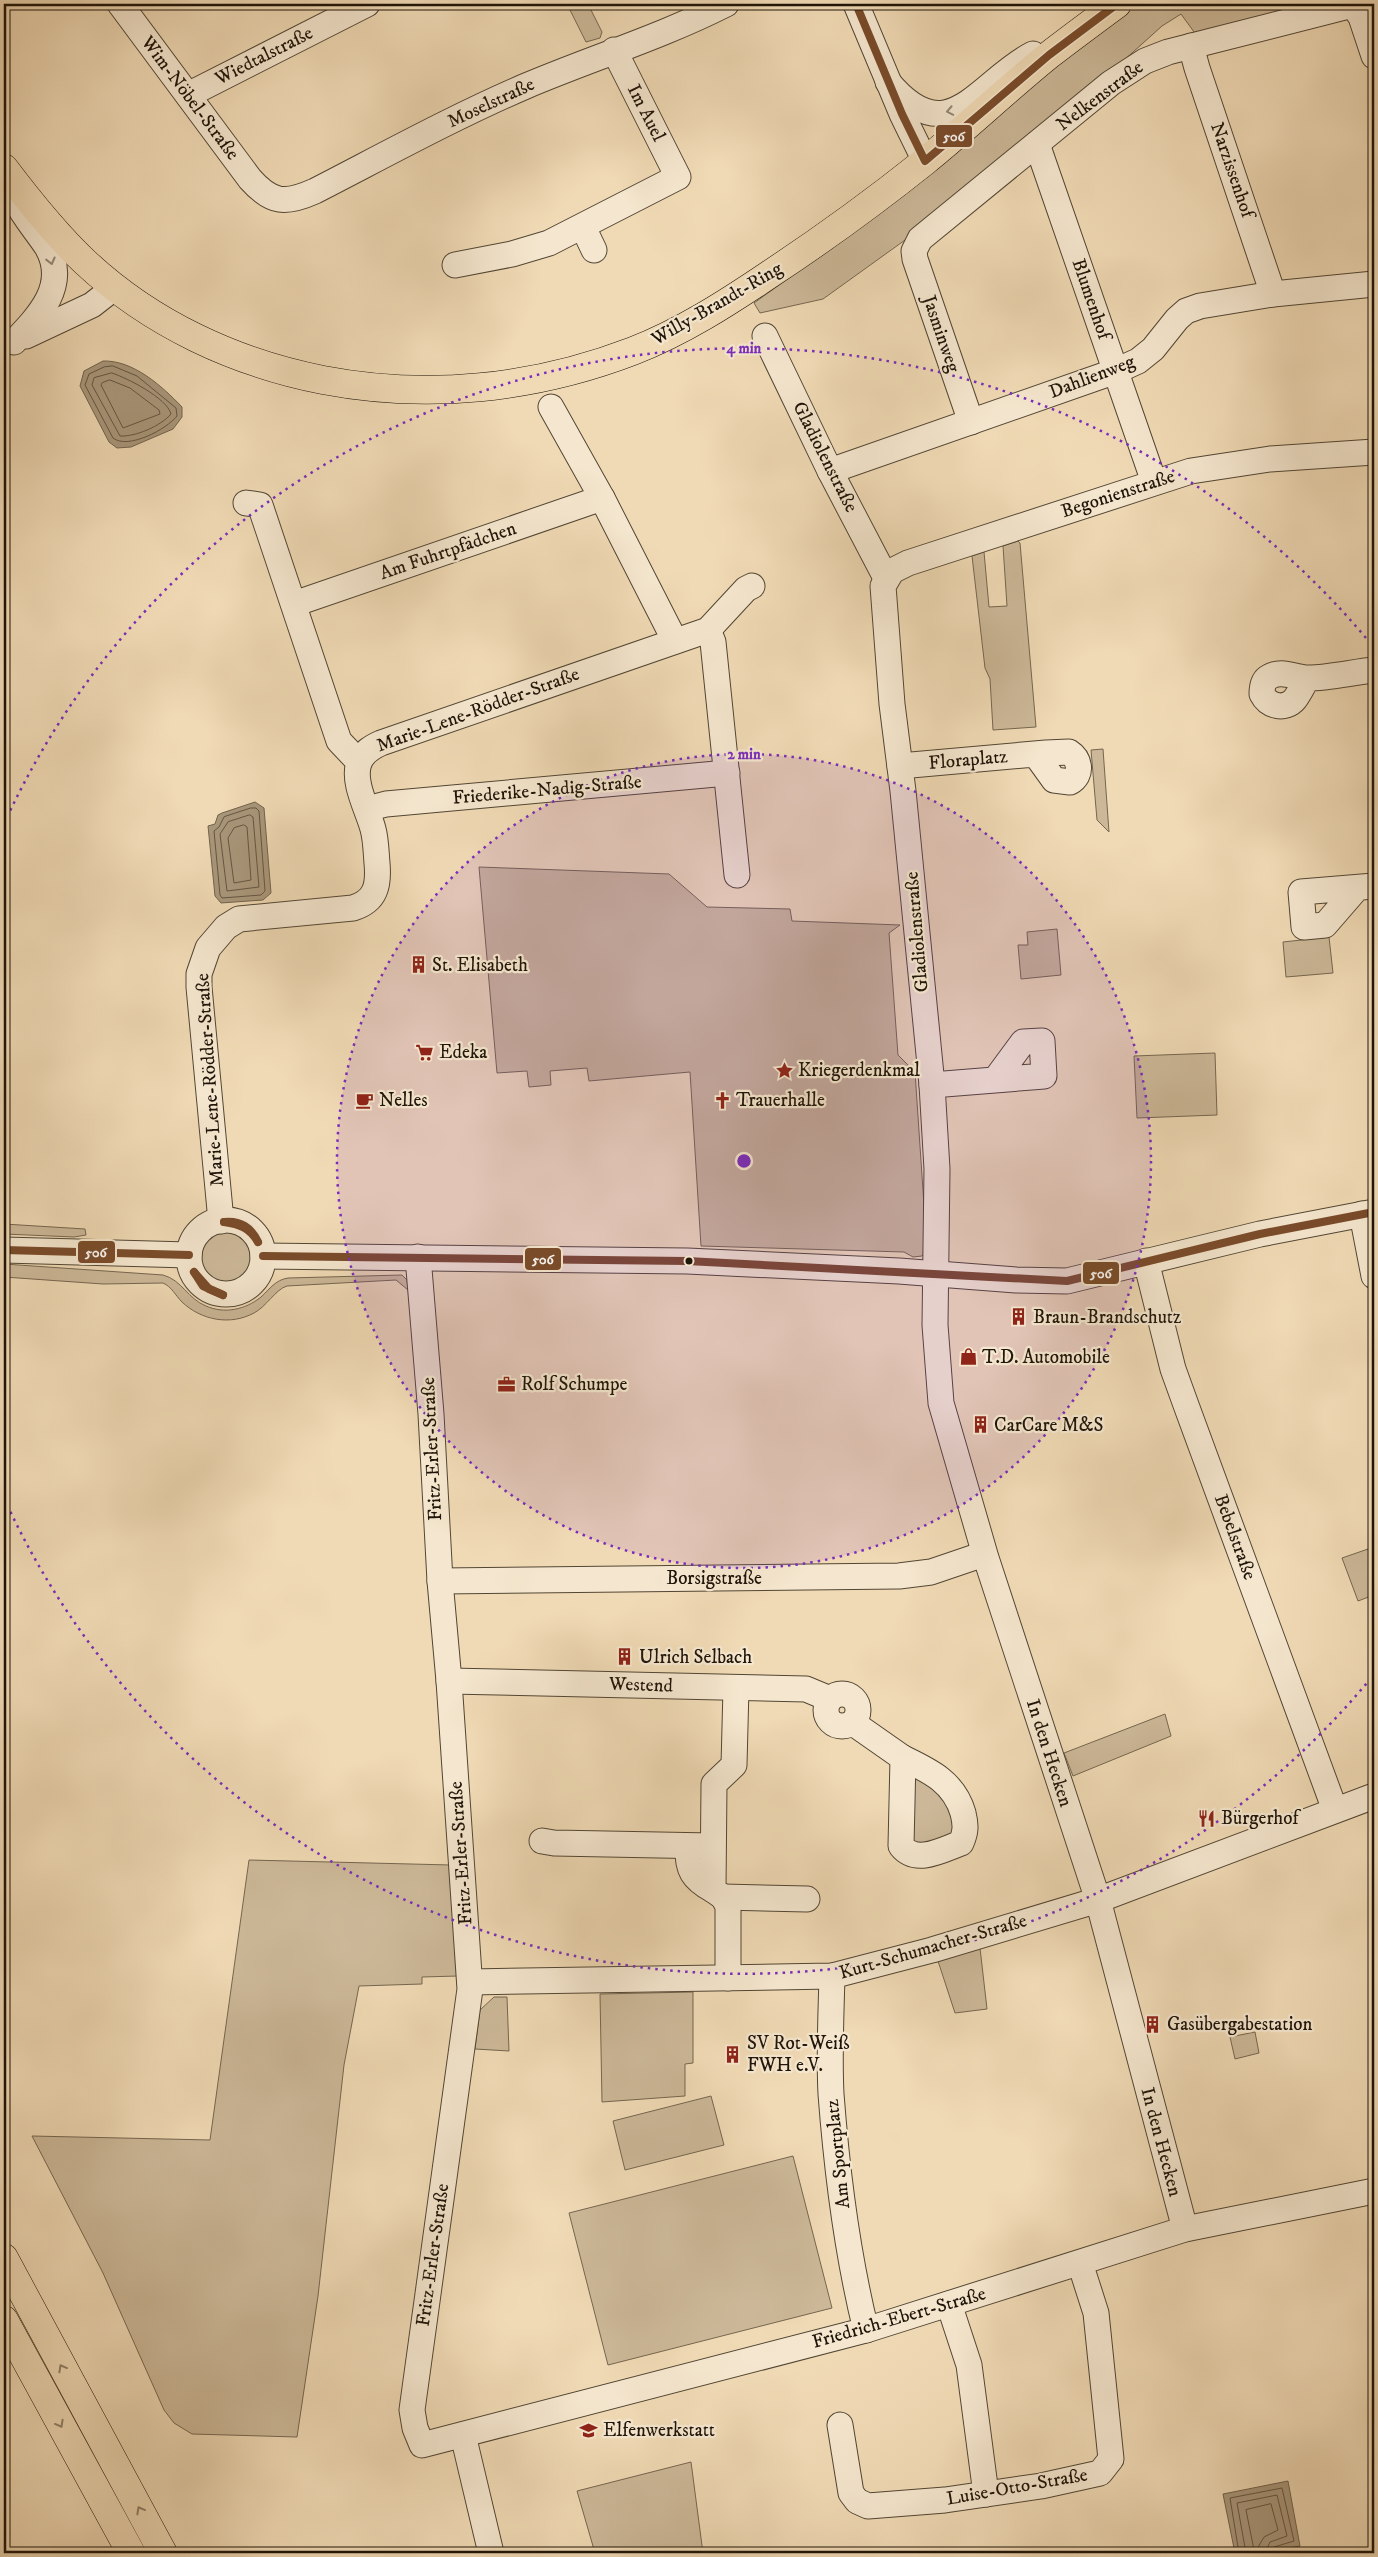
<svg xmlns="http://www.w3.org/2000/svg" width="1378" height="2557" font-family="'IM FELL DW Pica',serif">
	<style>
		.green { fill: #ccb898; stroke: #756650 }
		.water { fill: #a9977b; stroke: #71634d }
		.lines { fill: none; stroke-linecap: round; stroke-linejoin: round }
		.shore { stroke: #645642; stroke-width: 1 }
		.minor-casing { stroke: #524634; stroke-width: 27 }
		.major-casing { stroke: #1e1409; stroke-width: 29 }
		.highway-casing { stroke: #1e1409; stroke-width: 29 }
		.minor { stroke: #f5e7cf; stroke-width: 25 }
		.major { stroke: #f0dab5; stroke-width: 28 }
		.highway { stroke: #f0dab5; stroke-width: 28 }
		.bus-1-casing { stroke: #f5e7cf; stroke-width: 11 }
		.bus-1 { stroke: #7a4b2a; stroke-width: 8 }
		.oneway { stroke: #948876 }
		.oneway2 { stroke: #928168 }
		.ring { fill: none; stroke: #7b2cbf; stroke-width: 2.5; stroke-dasharray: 2.5 5 }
		.bus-dot { fill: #1e1409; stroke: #f5e7cf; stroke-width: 2 }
		.labels { text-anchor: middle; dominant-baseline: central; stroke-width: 4.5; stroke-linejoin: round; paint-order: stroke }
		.street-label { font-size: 19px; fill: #1e1409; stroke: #f5e7cf }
		.poi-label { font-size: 19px; fill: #1e1409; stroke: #f5e7cf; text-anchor: start }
		.centre { fill: #7b2cbf; stroke: #f5e7cf; stroke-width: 2.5 }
		.ring-label { font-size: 15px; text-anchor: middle; font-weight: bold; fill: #7b2cbf; stroke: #f5e7cf; stroke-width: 4.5; stroke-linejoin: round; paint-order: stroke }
		.line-badge { stroke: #f5e7cf; stroke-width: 2 }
		.badge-label { font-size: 14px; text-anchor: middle; font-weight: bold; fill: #fff }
	</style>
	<rect width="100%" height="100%" fill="#f0dab5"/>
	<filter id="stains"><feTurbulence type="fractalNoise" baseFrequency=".004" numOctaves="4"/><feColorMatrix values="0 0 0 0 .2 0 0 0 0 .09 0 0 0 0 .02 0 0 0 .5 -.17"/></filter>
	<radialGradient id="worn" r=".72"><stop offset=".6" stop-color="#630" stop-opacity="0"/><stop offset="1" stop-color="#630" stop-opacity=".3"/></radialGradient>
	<g class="green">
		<polygon points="567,4 588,4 602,32 600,38 586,42"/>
		<polygon points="1133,4 1283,4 1285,14 1197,36 1181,14 1162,26 1093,88 912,235 823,299 760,313 754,303 853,232"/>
		<polygon points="1018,541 1020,543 1036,727 993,730 990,679 985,668 972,556 984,552 989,607 1007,606 1003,546"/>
		<polygon points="1103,749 1109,832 1097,820 1091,750"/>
		<polygon points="479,867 669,874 707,907 790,909 792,921 900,925 889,933 898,1055 915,1072 927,1250 922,1256 913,1257 904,1252 701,1246 690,1072 589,1081 587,1068 550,1071 551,1085 529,1087 527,1071 497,1073"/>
		<polygon points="1057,929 1061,975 1021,979 1018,945 1028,945 1027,932"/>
		<polygon points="1329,937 1333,973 1286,977 1283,942"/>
		<polygon points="1215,1053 1217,1115 1137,1118 1134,1056"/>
		<polygon points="4,1224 85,1229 86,1235 74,1237 4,1234"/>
		<circle cx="226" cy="1257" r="27"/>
		<path d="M4,1264L163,1275C182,1280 188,1299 206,1306C224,1314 245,1310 261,1297C270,1289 275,1280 288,1278L402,1275L407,1280L408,1290L396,1280L287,1286C276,1289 266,1307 254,1313C230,1326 201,1320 182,1302C175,1295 172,1287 163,1283L103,1284L4,1277Z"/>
		<polygon points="1368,1549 1374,1566 1374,1595 1358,1601 1342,1558"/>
		<polygon points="1165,1714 1171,1736 1073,1776 1064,1753"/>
		<polygon points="919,1776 949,1795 955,1832 925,1847 911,1843 913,1778"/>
		<polygon points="249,1860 451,1865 458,1976 422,1977 422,1984 359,1986 344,2065 318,2296 297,2437 192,2434 174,2423 164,2410 103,2273 32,2136 210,2140"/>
		<polygon points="980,1948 987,2009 955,2013 938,1961"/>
		<polygon points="693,1992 693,2063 685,2064 685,2096 602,2102 600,1994"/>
		<polygon points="494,1997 507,1997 509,2051 475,2049 480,2010"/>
		<polygon points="1255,2032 1259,2053 1235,2059 1230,2037"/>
		<polygon points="711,2096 724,2145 625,2170 613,2121"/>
		<polygon points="793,2156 832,2308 608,2365 569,2213"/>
		<polygon points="691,2462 703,2553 595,2553 577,2491"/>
	</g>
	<g class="water">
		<path d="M103,361C133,360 162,386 182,407V417L173,429L131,447L117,448L109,442L80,386L84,371Z"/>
		<polygon points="255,802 264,808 271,893 263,900 221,903 215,896 208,826 215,824 218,815 222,813"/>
		<polygon points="1288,2481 1300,2546 1264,2553 1235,2553 1223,2494"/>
	</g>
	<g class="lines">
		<g class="shore">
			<path d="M113,366L137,376L176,408L177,416C167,429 128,450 113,438L85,385L89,374L104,367Z"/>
			<path d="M112,373C127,378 167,398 171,414C161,426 135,437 120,436L92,385L94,378Z"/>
			<polygon points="110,380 130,388 159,410 160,414 123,428 101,385 102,383"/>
			<polygon points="251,808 256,808 259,811 265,891 261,895 222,898 220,895 214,831 219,827 224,817"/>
			<polygon points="250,815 253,817 259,887 227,891 220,834 228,822"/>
			<polygon points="244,825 247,827 251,880 234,883 228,838 234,828"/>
			<polygon points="1271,2504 1278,2530 1264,2537 1257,2549 1254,2550 1246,2510"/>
			<polyline points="1239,2553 1230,2498 1282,2488 1294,2541 1274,2547 1271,2553"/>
			<polyline points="1246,2553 1237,2503 1277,2495 1287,2536 1270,2542 1265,2553"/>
		</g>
		<defs>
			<g id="minor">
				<path d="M120,4L250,179C272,204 286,204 315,191C385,155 454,117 526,86C592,58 661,37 726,4"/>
				<polyline points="856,4 902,114 925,161"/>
				<polyline points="1191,46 1197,68 1273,294"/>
				<path d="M888,82C949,155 978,82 1033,54"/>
				<polyline points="188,95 367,4"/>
				<polyline points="1037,144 1154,482"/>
				<path d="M13,195C21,214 36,230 47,247C69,285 39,316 14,342"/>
				<polyline points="583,227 594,250"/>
				<polyline points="455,265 512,254 549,243 678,177 614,50"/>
				<polyline points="26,336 92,305 115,287"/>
				<polyline points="765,336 830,471 886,578"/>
				<polyline points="551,407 602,498 675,641"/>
				<polyline points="971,422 915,259 914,251 920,239 1111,83 1145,61 1168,52 1353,5 1361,17 1374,56"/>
				<polyline points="830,471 1116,371 1138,361 1153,349 1177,319 1186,311 1200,306 1273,294 1374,284"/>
				<polyline points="246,503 260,505 339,741 359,762"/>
				<polyline points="294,604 602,498"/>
				<polyline points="708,630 713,642 737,875"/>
				<path d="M1308,678C1303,685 1300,692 1295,699C1285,711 1268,706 1262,694C1262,687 1263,680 1269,677C1282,669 1295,678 1308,678C1329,678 1353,672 1374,670"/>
				<path d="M900,766L1046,753L1069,752C1080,759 1083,775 1070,782L1054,780L1036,755"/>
				<polyline points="367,809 386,804 727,773"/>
				<polyline points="1357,888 1325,925 1304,927 1301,892 1374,886"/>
				<polyline points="932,1085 1044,1076 1042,1041 1023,1042 995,1080"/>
				<polyline points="1362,1214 1374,1276"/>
				<circle cx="226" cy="1257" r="37"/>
				<path d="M221,1221L199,987V974L208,948L226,927L239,919L353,908C376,901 379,885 377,863C376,852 376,840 373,829C368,810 352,782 359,763C363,752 372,747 381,743L708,630L746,589L752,586"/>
				<polyline points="4,1250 189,1255"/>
				<polyline points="263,1256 687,1261 899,1271 1016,1280 1067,1281 1260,1234 1374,1212"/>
				<polyline points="418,1257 431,1414 440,1581 449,1681 470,1989 412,2410 415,2428 422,2445 866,2330 1185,2229 1374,2191"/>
				<polyline points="1146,1261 1173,1369 1186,1405 1335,1810"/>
				<polyline points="440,1581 899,1576 931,1572 984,1554"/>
				<polyline points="449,1681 806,1689 830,1699"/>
				<circle cx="842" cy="1710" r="16"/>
				<polyline points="853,1723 903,1758"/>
				<path d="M903,1758C930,1771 954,1782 963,1813C966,1825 966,1832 961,1843C942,1850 916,1865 901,1846Z"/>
				<polyline points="542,1841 554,1843 712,1846"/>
				<path d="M688,1847C687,1870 693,1879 713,1890"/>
				<polyline points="723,1897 807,1899"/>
				<path d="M832,1976C831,2015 829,2055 831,2094C837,2173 847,2253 866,2330"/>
				<polyline points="728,1978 728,1906 723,1897 713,1890 714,1784 734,1765 736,1688"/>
				<polyline points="470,1982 832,1976 932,1950 1098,1900 1374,1796"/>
				<polyline points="1185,2229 1098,1900 986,1558 941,1403 935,1325 937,1169 932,1085 903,791 892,704 883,586 892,571 908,563 1191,471 1270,459 1374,452"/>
				<polyline points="949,2304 969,2365 986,2494"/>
				<polyline points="840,2425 851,2493 857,2501 868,2506 945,2500 1041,2486 1100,2473 1111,2459 1096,2313 1080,2263"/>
				<polyline points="463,2435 491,2553"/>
			</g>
			<path id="major" d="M4,168C29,201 55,234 85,262C151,324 236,363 323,380C427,400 534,389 633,351C682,332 727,303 770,274C823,239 874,202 924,162C966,128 1006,90 1049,55C1071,38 1094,21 1117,4"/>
			<g id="highway">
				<polyline points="4,2258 163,2553"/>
				<polyline points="4,2320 131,2553"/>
			</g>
		</defs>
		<use href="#minor" class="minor-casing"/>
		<use href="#major" class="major-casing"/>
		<use href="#highway" class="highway-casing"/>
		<use href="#minor" class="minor"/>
		<use href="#major" class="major"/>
		<use href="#highway" class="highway"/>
		<defs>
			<g id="bus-1">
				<polyline points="856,4 902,114 925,161 1049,55 1117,4"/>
				<path d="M224,1222C239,1224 250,1228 258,1242"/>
				<path d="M224,1222C240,1220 252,1228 258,1242"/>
				<polyline points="4,1250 189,1255"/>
				<polyline points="263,1256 687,1261 1067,1281 1260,1234 1374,1212"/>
				<polyline points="194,1272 209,1289 223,1295"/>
				<polyline points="194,1272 203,1286 223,1295"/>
			</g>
		</defs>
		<use href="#bus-1" class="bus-1-casing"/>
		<use href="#bus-1" class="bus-1"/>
	</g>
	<defs><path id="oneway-chevron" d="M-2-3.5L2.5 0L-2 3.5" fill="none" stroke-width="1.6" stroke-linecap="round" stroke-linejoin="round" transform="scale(1.25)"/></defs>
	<g class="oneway">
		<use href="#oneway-chevron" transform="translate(950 111) rotate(169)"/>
		<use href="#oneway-chevron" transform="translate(51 261) rotate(76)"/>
	</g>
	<g class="oneway2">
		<use href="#oneway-chevron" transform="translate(62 2368) rotate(-119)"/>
		<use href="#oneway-chevron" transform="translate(60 2424) rotate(61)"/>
		<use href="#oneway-chevron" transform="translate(140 2510) rotate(-119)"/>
	</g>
	<circle cx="744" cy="1161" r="407" fill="#7b2cbf" fill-opacity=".12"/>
	<g class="ring">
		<circle cx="744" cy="1161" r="407"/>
		<path d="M1371 1678A813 813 0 0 1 4 1498M4 824A813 813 0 0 1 1371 644"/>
	</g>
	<defs>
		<symbol id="building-bare" viewBox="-9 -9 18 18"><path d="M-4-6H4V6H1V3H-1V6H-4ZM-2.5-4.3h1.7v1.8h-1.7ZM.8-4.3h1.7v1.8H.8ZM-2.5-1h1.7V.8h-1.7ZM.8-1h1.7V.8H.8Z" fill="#8f2418" stroke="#f5e7cf" stroke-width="2.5" paint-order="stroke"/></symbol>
		<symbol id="supermarket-bare" viewBox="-9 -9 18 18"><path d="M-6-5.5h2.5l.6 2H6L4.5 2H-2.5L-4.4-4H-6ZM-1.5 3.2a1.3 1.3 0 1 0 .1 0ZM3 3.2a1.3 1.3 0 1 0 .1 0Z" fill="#8f2418" stroke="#f5e7cf" stroke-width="2.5" paint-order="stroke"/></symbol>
		<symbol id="sight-bare" viewBox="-9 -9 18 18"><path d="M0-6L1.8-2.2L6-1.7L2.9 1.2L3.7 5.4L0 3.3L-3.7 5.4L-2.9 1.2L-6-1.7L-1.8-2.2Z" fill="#8f2418" stroke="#f5e7cf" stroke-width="2.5" paint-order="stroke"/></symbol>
		<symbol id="cafe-bare" viewBox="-9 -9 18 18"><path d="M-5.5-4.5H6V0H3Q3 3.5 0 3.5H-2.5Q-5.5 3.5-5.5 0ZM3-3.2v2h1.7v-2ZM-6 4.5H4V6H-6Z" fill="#8f2418" stroke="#f5e7cf" stroke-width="2.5" paint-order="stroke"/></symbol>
		<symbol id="church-bare" viewBox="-9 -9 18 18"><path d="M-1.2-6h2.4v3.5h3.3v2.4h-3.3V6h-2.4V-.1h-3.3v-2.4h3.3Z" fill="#8f2418" stroke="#f5e7cf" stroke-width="2.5" paint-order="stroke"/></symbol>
		<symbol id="shop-bare" viewBox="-9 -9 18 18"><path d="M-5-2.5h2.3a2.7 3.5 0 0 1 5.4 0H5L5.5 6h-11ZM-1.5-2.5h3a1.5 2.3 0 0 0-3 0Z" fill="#8f2418" stroke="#f5e7cf" stroke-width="2.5" paint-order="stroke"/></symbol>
		<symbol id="office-bare" viewBox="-9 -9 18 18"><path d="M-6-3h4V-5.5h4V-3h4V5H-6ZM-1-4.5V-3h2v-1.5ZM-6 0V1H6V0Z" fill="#8f2418" stroke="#f5e7cf" stroke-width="2.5" paint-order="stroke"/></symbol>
		<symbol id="restaurant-bare" viewBox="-9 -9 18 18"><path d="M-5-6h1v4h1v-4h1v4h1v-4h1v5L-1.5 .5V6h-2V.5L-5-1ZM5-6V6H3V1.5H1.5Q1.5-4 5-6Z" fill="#8f2418" stroke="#f5e7cf" stroke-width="2.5" paint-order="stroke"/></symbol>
		<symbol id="school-bare" viewBox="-9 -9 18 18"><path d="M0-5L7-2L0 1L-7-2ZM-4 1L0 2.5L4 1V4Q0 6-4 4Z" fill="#8f2418" stroke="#f5e7cf" stroke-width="2.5" paint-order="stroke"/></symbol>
	</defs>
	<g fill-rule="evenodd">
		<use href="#building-bare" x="406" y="952" width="25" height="25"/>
		<use href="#supermarket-bare" x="412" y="1040" width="25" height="25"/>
		<use href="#sight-bare" x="772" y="1058" width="25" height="25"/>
		<use href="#cafe-bare" x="352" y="1088" width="25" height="25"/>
		<use href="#church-bare" x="710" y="1088" width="25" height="25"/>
		<use href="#building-bare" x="1006" y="1304" width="25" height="25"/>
		<use href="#shop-bare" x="956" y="1344" width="25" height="25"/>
		<use href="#office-bare" x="494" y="1372" width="25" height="25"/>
		<use href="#building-bare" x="968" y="1412" width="25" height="25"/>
		<use href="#building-bare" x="612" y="1644" width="25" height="25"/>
		<use href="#restaurant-bare" x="1194" y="1806" width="25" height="25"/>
		<use href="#building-bare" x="1140" y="2012" width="25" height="25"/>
		<use href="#building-bare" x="720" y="2042" width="25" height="25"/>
		<use href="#school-bare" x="576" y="2418" width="25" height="25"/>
	</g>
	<circle class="bus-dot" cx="689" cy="1261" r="4.5"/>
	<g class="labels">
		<g class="street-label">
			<text transform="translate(264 56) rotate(-27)">Wiedtalstraße</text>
			<text transform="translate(1100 96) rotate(-37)">Nelkenstraße</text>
			<text transform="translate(190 98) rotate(53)">Wim-Nöbel-Straße</text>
			<text transform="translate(491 103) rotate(-25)">Moselstraße</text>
			<text transform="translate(646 113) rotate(63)">Im Auel</text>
			<text transform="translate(1232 170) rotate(71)">Narzissenhof</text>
			<text transform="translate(1091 299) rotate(71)">Blumenhof</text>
			<text transform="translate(717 304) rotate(-30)">Willy-Brandt-Ring</text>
			<text transform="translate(941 334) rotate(71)">Jasminweg</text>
			<text transform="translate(1092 377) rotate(-21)">Dahlienweg</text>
			<text transform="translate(825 457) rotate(63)">Gladiolenstraße</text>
			<text transform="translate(1118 494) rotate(-18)">Begonienstraße</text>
			<text transform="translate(448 551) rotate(-19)">Am Fuhrtpfädchen</text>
			<text transform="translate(478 710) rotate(-20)">Marie-Lene-Rödder-Straße</text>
			<text transform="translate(968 760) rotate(-5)">Floraplatz</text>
			<text transform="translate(547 790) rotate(-5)">Friederike-Nadig-Straße</text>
			<text transform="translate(917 932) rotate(-95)">Gladiolenstraße</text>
			<text transform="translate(210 1080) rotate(-94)">Marie-Lene-Rödder-Straße</text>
			<text transform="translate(432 1449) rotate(-93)">Fritz-Erler-Straße</text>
			<text transform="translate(1235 1537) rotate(70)">Bebelstraße</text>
			<text x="714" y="1578">Borsigstraße</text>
			<text transform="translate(641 1685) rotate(2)">Westend</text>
			<text transform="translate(1049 1753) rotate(72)">In den Hecken</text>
			<text transform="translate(461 1853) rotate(-94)">Fritz-Erler-Straße</text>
			<text transform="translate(933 1947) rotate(-16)">Kurt-Schumacher-Straße</text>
			<text transform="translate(1161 2142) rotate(75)">In den Hecken</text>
			<text transform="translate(838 2154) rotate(-96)">Am Sportplatz</text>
			<text transform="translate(433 2255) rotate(-82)">Fritz-Erler-Straße</text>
			<text transform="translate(899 2318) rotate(-16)">Friedrich-Ebert-Straße</text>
			<text transform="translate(1017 2487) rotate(-10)">Luise-Otto-Straße</text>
		</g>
		<g class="poi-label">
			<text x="432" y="965">St. Elisabeth</text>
			<text x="439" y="1052">Edeka</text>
			<text x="798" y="1070">Kriegerdenkmal</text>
			<text x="379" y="1100">Nelles</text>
			<text x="736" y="1100">Trauerhalle</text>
			<text x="1033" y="1317">Braun-Brandschutz</text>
			<text x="982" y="1357">T.D. Automobile</text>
			<text x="521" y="1384">Rolf Schumpe</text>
			<text x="994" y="1425">CarCare M&amp;S</text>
			<text x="639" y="1657">Ulrich Selbach</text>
			<text x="1221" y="1818">Bürgerhof</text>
			<text x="1167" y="2024">Gasübergabestation</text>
			<text x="747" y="2043">SV Rot-Weiß<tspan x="747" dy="22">FWH e.V.</tspan></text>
			<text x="603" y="2430">Elfenwerkstatt</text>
		</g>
	</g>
	<circle cx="744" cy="1161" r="8" class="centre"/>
	<g class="ring-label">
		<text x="744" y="353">4 min</text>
		<text x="744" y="759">2 min</text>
	</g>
	<g class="line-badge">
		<rect x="935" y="124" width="38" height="24" rx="5" fill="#7a4b2a"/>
		<rect x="77" y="1240" width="39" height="24" rx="5" fill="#7a4b2a"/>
		<rect x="524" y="1247" width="38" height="24" rx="5" fill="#7a4b2a"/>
		<rect x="1082" y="1261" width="38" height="24" rx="5" fill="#7a4b2a"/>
	</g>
	<g class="badge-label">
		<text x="954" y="141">506</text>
		<text x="96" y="1257">506</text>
		<text x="543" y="1264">506</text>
		<text x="1101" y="1278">506</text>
	</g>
	<rect width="1378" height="2557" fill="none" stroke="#f0dab5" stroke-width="20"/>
	<rect x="5" y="5" width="1368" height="2547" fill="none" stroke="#1e1409" stroke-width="2.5"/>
	<rect x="10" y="10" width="1358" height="2537" fill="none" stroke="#1e1409"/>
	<rect width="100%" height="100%" filter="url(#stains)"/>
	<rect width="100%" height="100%" fill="url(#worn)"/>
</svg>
